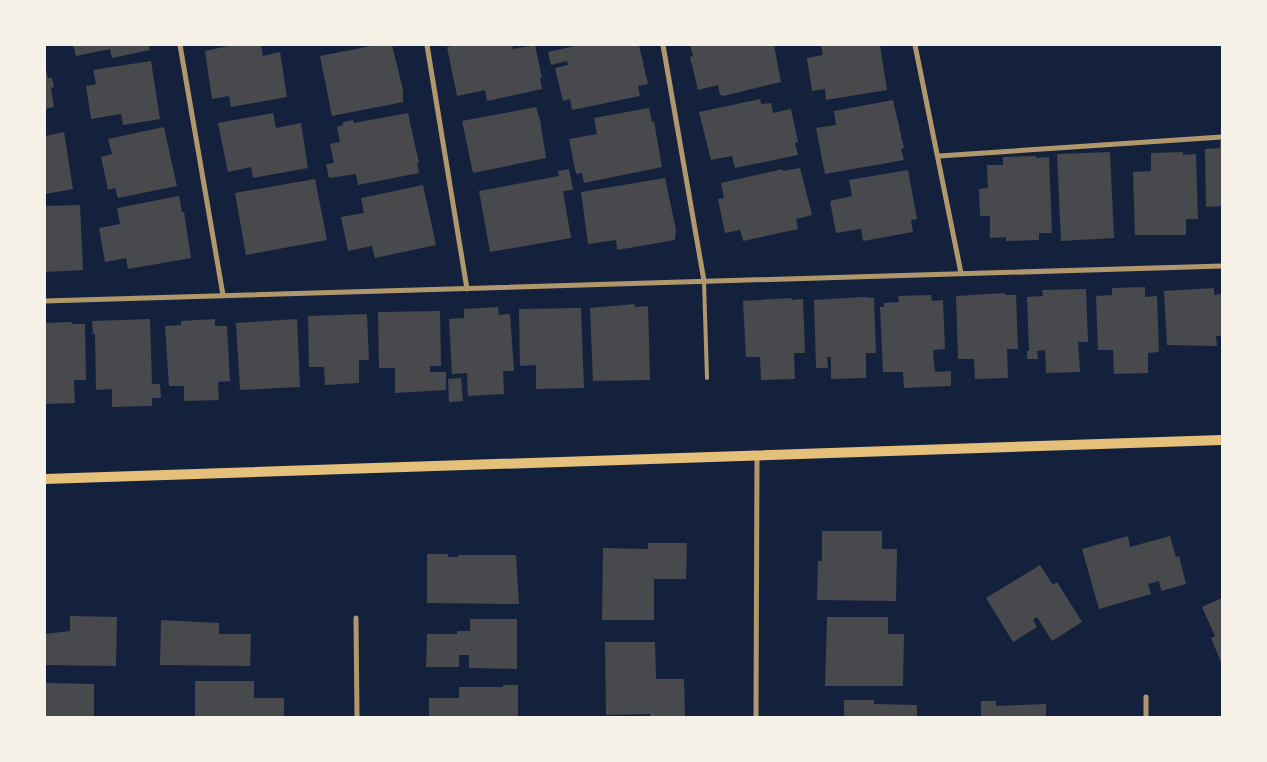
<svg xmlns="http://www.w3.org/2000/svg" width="1267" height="762" font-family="'Space Grotesk',sans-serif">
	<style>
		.building { fill: #48494c }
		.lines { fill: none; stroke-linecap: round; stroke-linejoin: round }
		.service { stroke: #b1986c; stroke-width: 4 }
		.minor { stroke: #b1986c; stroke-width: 5 }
		.secondary { stroke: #e5c07b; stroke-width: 10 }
	</style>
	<rect width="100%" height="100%" fill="#14213d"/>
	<g class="building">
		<polygon points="73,45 149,45 150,50 112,58 110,49 76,56"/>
		<polygon points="233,45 261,45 263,56 280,52 287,97 231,107 229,96 212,99 205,51"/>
		<polygon points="376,45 392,45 403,90 403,102 332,116 320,56"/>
		<polygon points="456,45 512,45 513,49 535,45 542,78 540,78 542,89 487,101 485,90 457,96 447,47"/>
		<polygon points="579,45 639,45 648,84 638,86 640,96 572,110 570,99 563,101 555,68 568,65 567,61 551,65 548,52"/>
		<polygon points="690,45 774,45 781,82 723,96 720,95 718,85 698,90 690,57 693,56"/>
		<polygon points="821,45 880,45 887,90 826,100 825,89 812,91 807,58 823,55"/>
		<polygon points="151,61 160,119 123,125 121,114 91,119 86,86 96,84 93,70"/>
		<polygon points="45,66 48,78 52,78 54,87 51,88 54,107 45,109"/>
		<polygon points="760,99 761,104 771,103 773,113 791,109 798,142 795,143 798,155 735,168 732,156 711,160 699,112"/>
		<polygon points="893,100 904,148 901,149 904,160 825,174 816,128 836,125 834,111"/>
		<polygon points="536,107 540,120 546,158 473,173 462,121"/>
		<polygon points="649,108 652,122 654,121 662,167 584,183 582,173 576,174 569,139 597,134 594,118"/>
		<polygon points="273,113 276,128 301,123 308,168 253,178 251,167 228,172 218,123"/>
		<polygon points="408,113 419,163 417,163 419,173 358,185 356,174 329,178 326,164 334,163 330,144 340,142 337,127 343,125 343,122 353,120 354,123"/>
		<polygon points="164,127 177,186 118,198 115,188 108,190 101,157 112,154 108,139"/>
		<polygon points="64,132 73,189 45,194 45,136"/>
		<polygon points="1220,141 1222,141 1222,206 1206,207 1205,149 1220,148"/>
		<polygon points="1110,152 1114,238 1061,241 1057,154"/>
		<polygon points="1183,152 1183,155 1196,154 1198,219 1186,219 1186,235 1135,235 1133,172 1151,171 1151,153"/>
		<polygon points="1036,156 1036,158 1049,157 1052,233 1039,233 1039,240 1006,241 1006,237 990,238 990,216 980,216 979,189 988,188 987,165 1003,165 1003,157"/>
		<polygon points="800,168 812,215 796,219 798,229 743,241 740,230 725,233 718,199 724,198 721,183 783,169 783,171"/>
		<polygon points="569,169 573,190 563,191 571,238 490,252 479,191 559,176 558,171"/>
		<polygon points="908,170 917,219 911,220 913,232 863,241 861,229 836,233 830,201 852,196 849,180"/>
		<polygon points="665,178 676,230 675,240 617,250 616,240 588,244 581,192"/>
		<polygon points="315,179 327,240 246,255 235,193"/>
		<polygon points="423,185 436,245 375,258 372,246 348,251 341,217 364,213 361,198"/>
		<polygon points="179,196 182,212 184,212 191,258 128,269 126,258 105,262 99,228 120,224 117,208"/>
		<polygon points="80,205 83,270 45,272 45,206"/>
		<polygon points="1145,287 1145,297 1157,296 1159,352 1148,353 1148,373 1114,374 1113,350 1098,350 1096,296 1112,295 1112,288"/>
		<polygon points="1214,288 1214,295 1222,294 1222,336 1216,336 1217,346 1167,345 1164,291"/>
		<polygon points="1086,289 1088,342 1078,342 1080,372 1046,373 1045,350 1037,351 1038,359 1027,359 1027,351 1029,351 1027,297 1043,296 1042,290"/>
		<polygon points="1005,293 1005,295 1016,295 1018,349 1007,349 1008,378 975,379 974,359 958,359 956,296"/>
		<polygon points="931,295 932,301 943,300 945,349 933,350 935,372 951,371 951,386 904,388 903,372 883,372 880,307 884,307 884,303 899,302 898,296"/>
		<polygon points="863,297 874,298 876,353 866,353 866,378 831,379 831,357 827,357 828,368 816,368 814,300"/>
		<polygon points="792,298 792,300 803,299 805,353 794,353 795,379 761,380 760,357 746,357 743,301"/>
		<polygon points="635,304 635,307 648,306 650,380 593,381 590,308"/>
		<polygon points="498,307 499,315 510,314 514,371 503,371 504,394 468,396 467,373 452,374 449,319 464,318 464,309"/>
		<polygon points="581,308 584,388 536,389 536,365 520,366 519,309"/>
		<polygon points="440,311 441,366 430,366 430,372 446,372 446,390 395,393 395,368 379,368 378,312"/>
		<polygon points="367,314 369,360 359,360 359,383 325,385 324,367 309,367 308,316"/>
		<polygon points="150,319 152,384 160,384 161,398 152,398 152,406 112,407 112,389 96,390 95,334 93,334 92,321"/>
		<polygon points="215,319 215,326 227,326 230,381 218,382 219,400 184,401 184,386 169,386 165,326 181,325 181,321"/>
		<polygon points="297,319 300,387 240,390 236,323"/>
		<polygon points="72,322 72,324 85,324 86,380 74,380 75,403 45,404 45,323"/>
		<polygon points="461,378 463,401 449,402 448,379"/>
		<polygon points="822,531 882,531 882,549 897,549 896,601 817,600 818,561 822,561"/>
		<polygon points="1128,536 1130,547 1170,536 1176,557 1179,556 1186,584 1161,591 1159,581 1148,584 1151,594 1099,609 1082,549"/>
		<polygon points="648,543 687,543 686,579 654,579 654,620 602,620 603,548 648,549"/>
		<polygon points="427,554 448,554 448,557 458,557 458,555 516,555 519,604 427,603"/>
		<polygon points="1040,565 1053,585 1057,582 1082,622 1052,641 1037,617 1033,620 1037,627 1013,642 986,598"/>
		<polygon points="1222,598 1222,665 1211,638 1215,636 1202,607"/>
		<polygon points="70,616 117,617 116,666 45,665 45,634 70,631"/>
		<polygon points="827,617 888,617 888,634 904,634 903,686 825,686"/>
		<polygon points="470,619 517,619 517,669 469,668 469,655 459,655 459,667 426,667 427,634 457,634 457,631 470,631"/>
		<polygon points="161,620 219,623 219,634 251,634 250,666 160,665"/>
		<polygon points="605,642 655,642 656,679 684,679 685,717 650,717 650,714 606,715"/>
		<polygon points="195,681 254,681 254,698 284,698 284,717 195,717"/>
		<polygon points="45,683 94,684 94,717 45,717"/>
		<polygon points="503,685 518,685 518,717 429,717 429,698 459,698 459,687 503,687"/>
		<polygon points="844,700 874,700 874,704 917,705 917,717 844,717"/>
		<polygon points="981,701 996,701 996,706 1046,704 1046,717 981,717"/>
	</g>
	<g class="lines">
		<polyline class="service" points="704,281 707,378"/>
		<g class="minor">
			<polyline points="180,45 223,295"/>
			<polyline points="427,45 467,289"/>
			<polyline points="663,45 704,281"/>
			<polyline points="915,45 961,273"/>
			<polyline points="939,156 1222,137"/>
			<polyline points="45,301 1222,266"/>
			<polyline points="356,618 357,717"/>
			<polyline points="756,717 757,456"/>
			<polyline points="1146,717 1146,697"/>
		</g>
		<polyline class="secondary" points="45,479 1222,440"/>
	</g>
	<rect width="1267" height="762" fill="none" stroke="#f6f1e7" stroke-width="92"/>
</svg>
